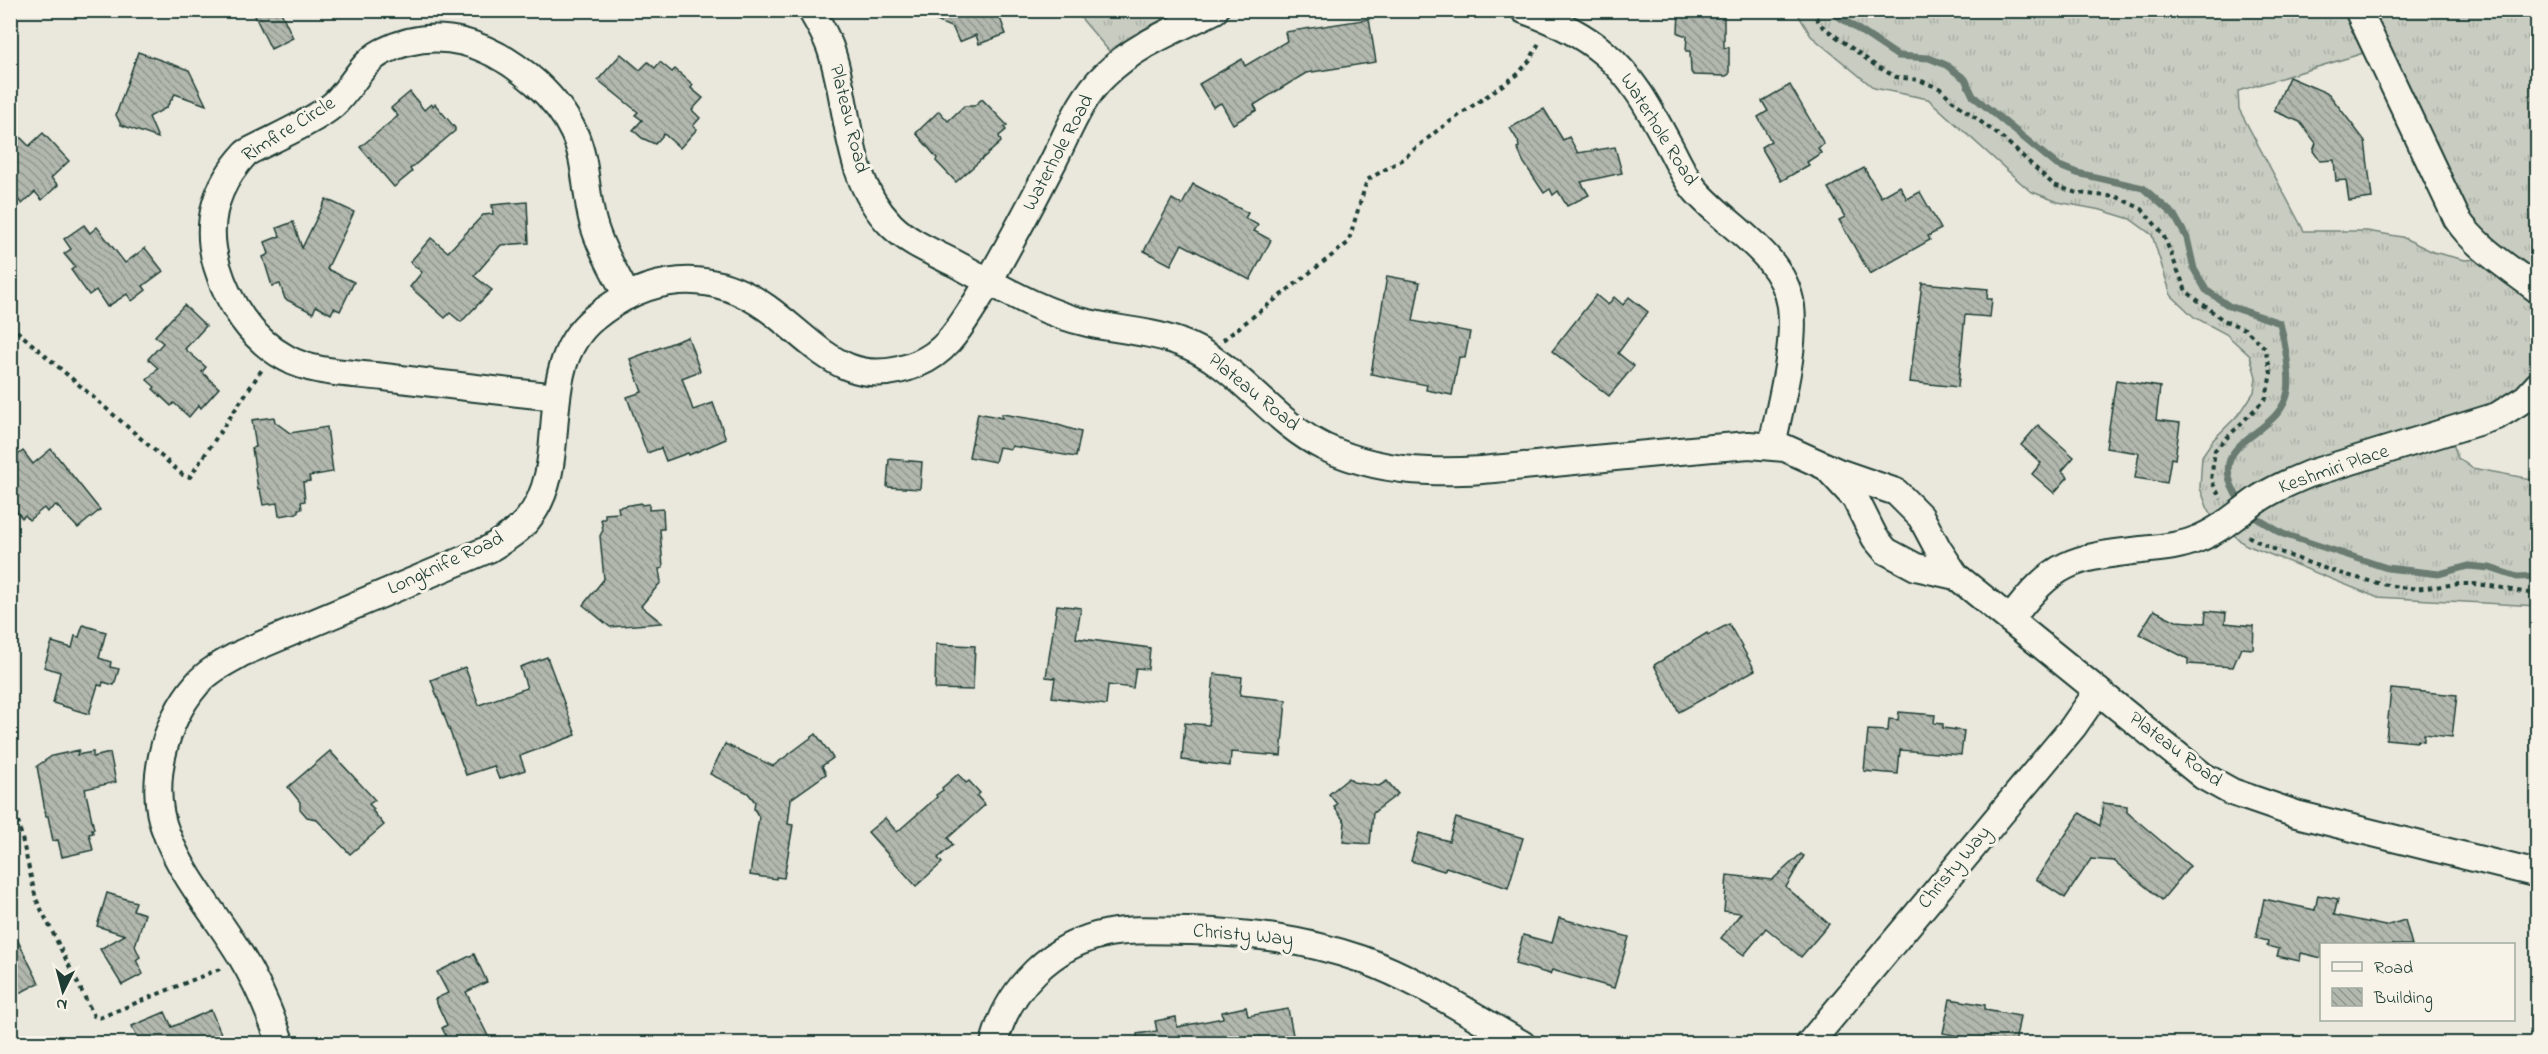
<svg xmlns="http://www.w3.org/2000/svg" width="2548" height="1054" font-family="'Indie Flower',sans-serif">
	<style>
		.grass { fill: url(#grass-tufts); stroke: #74847a; stroke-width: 1.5; fill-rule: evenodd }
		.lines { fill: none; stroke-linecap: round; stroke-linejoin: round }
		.stream { stroke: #6a7c72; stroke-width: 7 }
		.building { fill: url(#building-back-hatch); stroke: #1f3d34; stroke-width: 1.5 }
		.minor-casing { stroke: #1f3d34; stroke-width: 30 }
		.path { stroke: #1f3d34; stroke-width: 4; stroke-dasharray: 4.5 4.5; stroke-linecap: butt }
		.minor { stroke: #f7f3e8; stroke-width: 26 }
		.labels { text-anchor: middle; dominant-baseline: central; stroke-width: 6; stroke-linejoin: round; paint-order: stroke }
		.street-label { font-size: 20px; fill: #1f3d34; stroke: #f7f3e8 }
	</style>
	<defs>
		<pattern id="grass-tufts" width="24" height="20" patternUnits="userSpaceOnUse" patternTransform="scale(1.5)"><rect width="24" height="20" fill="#c8ccc1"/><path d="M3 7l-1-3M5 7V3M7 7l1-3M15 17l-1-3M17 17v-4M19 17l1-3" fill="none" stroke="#abb0a6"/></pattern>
		<pattern id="building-back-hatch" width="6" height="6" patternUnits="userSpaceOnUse" patternTransform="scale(1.5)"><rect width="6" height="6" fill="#b2b8ae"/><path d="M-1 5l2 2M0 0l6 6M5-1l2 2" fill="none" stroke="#90978e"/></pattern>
	</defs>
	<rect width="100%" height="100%" fill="#eae8dd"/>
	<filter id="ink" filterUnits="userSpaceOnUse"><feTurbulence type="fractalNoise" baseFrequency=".0167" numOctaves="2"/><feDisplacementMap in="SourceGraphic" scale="12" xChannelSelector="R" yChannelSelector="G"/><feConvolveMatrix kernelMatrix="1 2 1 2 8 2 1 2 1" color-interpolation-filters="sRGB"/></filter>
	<g filter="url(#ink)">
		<g class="grass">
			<polygon points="1075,11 1182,11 1132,36 1109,51"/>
			<path d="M1796,11H2537V385L2449,432L2458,458L2472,468L2537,480V606L2376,597L2244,544L2209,512L2200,488L2202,456L2213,440L2241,412L2254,392L2256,377L2250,356L2226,334L2194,317L2171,295L2152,235L2130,219L2101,210L2058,202L2030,191L1928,99L1874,88L1811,36ZM2377,49L2481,247L2495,258L2465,260L2433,252L2402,237L2367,231H2304L2239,109L2238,91Z"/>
		</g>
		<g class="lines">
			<g class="stream">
				<path d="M1829,10L1898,56L1929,58L1946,65L1965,79L1973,96L2057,165L2077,173L2143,188L2174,215L2187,238L2194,269L2206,290L2229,306L2280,323C2284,339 2291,375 2288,391C2279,441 2197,437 2241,503"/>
				<polyline points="2253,516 2283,534 2387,568 2439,574 2468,566 2490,568 2517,577 2538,576"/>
			</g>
		</g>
		<g class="building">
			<polygon points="252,10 280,10 293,38 271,49"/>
			<polygon points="911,10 997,10 1006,34 979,44 976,35 959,42 953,28"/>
			<polygon points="1679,10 1724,10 1724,48 1729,47 1729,74 1726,76 1693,75 1691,72 1690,51 1686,51 1687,36 1678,33"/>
			<polygon points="1369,19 1376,62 1306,73 1254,105 1257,110 1233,124 1221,103 1213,107 1199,84 1242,59 1245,66 1287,41 1285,32"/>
			<polygon points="138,52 189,70 206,105 175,94 166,108 149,117 158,138 121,125 116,115"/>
			<polygon points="621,54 640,70 648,62 655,68 660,62 672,72 675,69 693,85 691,88 703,98 692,110 700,118 693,126 697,129 680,148 664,134 655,144 642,138 633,130 642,120 635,115 638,112 598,80"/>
			<polygon points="2289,77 2329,94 2365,141 2372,198 2349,201 2346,180 2336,181 2334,160 2320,161 2313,151 2316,143 2300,122 2274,111"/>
			<polygon points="1790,85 1824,144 1818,148 1821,153 1807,162 1809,165 1781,181 1761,147 1771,141 1758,117 1768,111 1762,101"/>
			<polygon points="410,92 424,110 431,104 433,106 435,104 455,128 455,131 410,169 412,172 394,187 360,147 398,116 391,108"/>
			<polygon points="982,99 1007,125 1004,127 1006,130 999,136 1001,142 956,182 936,161 937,158 916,133 939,111 948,121 964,106 974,106"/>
			<polygon points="1544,109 1563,140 1569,137 1578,153 1615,147 1622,173 1581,182 1589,195 1567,206 1558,191 1553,195 1550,189 1544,193 1524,163 1517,148 1519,147 1518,141 1510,128"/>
			<polygon points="10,127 29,146 43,133 69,161 51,178 58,185 42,200 35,192 22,204 10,192"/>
			<polygon points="1864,168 1881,197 1900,186 1907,199 1920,192 1941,229 1928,236 1930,240 1870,274 1839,220 1845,217 1828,188"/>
			<polygon points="1193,184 1248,213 1245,218 1258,225 1254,231 1271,240 1250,280 1182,244 1171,265 1144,251 1172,199 1182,205"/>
			<polygon points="326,199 354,212 327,269 354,282 340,311 334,308 331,314 316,306 313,313 285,299 280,284 272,286 263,257 269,254 265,242 280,236 277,228 293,222 302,248"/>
			<polygon points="527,202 529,243 501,245 474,276 492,290 461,322 450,313 445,318 410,287 422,272 410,262 431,238 448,252 483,215 493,214 492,205"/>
			<polygon points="84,225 90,233 97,227 125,263 145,248 163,271 143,286 146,290 132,301 127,294 107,307 96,290 89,295 71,270 75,267 64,254 71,249 64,239"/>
			<polygon points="1387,276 1420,282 1413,321 1470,332 1465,358 1459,357 1452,395 1426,390 1427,385 1371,374"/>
			<polygon points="1922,283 1988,289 1987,299 1992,299 1990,317 1965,315 1958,387 1910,382"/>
			<polygon points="1596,295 1608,305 1614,297 1623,305 1629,297 1648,312 1618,353 1634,366 1609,396 1552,351"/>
			<polygon points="184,305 206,326 185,349 206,367 202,372 219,388 201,408 199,405 189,417 174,403 171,406 153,389 155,387 147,380 158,368 148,359 163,343 155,336"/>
			<polygon points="688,337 700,371 682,378 693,410 713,403 726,439 689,455 688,453 666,461 661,448 647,453 627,397 642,392 630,359"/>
			<polygon points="2116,380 2160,387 2156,420 2180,423 2175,459 2171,458 2167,483 2135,478 2139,453 2106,448"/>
			<polygon points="978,413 1002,418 1002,414 1045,421 1081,432 1076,457 1012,446 1011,449 999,447 995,462 969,457"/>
			<polygon points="274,417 275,422 290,433 327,427 333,472 309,476 310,481 303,482 305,501 301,502 302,509 298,509 298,513 279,516 277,503 263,505 260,489 258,489 252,448 256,447 252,420"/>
			<polygon points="2038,425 2074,457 2062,471 2068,477 2054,493 2032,474 2041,463 2021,445"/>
			<polygon points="51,449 100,510 78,528 56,505 47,512 44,508 29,520 25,515 22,518 10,504 10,461 23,451 33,464"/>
			<polygon points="889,459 922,462 920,489 887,487"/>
			<polygon points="641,503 642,505 649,504 649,510 663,509 664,529 660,529 663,568 659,569 661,582 641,606 662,623 610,627 583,605 604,579 600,536 603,530 601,519 605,519 605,514 619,513 618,507"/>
			<polygon points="1057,605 1081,608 1076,638 1150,648 1148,669 1136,668 1133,688 1108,685 1106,705 1052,697 1055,678 1046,677"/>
			<polygon points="2154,610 2176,621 2205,623 2206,611 2226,613 2225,623 2254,626 2253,649 2241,648 2233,667 2188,664 2188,659 2139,634"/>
			<polygon points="1729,624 1755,670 1679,712 1654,665 1707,633 1708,635"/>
			<polygon points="83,625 106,632 99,658 111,662 110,667 119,669 114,685 103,682 102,686 98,685 89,714 53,703 60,672 44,667 52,642 72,648 75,636 79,637"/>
			<polygon points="936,644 975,646 973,690 935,689"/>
			<polygon points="547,657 576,735 520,756 525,770 499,779 494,766 466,775 431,680 465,667 479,705 527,688 520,667"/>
			<polygon points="1214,674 1242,677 1240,695 1286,700 1281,756 1231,752 1230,766 1182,760 1185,723 1209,725"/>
			<polygon points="2391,689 2457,695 2452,737 2424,734 2424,741 2418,740 2417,742 2386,739"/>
			<polygon points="1899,712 1935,715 1934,723 1943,724 1943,728 1964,731 1961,755 1900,750 1898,774 1864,771 1868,730 1888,731 1889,719 1898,720"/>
			<polygon points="816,734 833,758 822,766 826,774 791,799 788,824 793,825 784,878 776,877 776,879 750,875 759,817 754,809 755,802 748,793 710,774 725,744 773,766"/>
			<polygon points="79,750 77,755 93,752 93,757 110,753 116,782 85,789 94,829 92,829 93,833 89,834 93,850 62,857 58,840 53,841 48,816 46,816 37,766 52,756"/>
			<polygon points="330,751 375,800 369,804 374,809 372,810 384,825 350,854 316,819 307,817 300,809 300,802 288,787"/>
			<polygon points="958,774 966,783 969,781 980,793 977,796 985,805 948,838 953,845 938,858 942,863 916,886 868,832 885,818 897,832 937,797 936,795 943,790 942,788"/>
			<polygon points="1349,778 1353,782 1379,786 1387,781 1398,794 1373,813 1370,844 1343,842 1345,822 1334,807 1337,804 1329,794"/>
			<polygon points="2103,803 2127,806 2127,812 2190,866 2162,900 2114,861 2091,859 2065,898 2036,879 2080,813 2100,826"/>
			<polygon points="1456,818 1523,838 1508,888 1446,867 1444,871 1411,861 1419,833 1449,841"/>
			<polygon points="1801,854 1804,856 1786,887 1829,924 1801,957 1766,928 1744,955 1721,938 1741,913 1724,911 1727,875 1772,880"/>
			<polygon points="107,893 136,902 133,910 145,914 135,946 140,957 136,960 143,974 122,985 100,949 125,935 97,926"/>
			<polygon points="2318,895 2338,899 2334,915 2385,926 2405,920 2412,945 2322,945 2322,958 2301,953 2300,961 2277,956 2279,949 2267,946 2268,941 2256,938 2264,899 2315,910"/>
			<polygon points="1559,918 1629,937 1614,988 1552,970 1550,974 1515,964 1523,935 1552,943"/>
			<polygon points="10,925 39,983 10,998"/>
			<polygon points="474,954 487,982 466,992 492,1044 450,1044 442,1028 447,1025 435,999 448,993 437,972"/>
			<polygon points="1950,999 1985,1005 1985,1010 2020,1016 2015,1044 1957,1044 1959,1036 1943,1033"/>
			<polygon points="1246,1007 1248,1016 1288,1009 1293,1035 1240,1044 1137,1044 1137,1034 1157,1031 1155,1021 1176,1017 1177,1027 1223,1018 1222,1012"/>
			<polygon points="211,1010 222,1036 218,1037 221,1044 133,1044 139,1041 132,1026 165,1012 172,1027"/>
		</g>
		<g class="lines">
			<defs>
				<g id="minor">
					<path d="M811,10C818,22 825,34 830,47C851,107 843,176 891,225C909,243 935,253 956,264C998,286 1042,313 1088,323C1118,330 1150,331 1179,342C1237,362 1269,420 1324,447C1403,484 1481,470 1564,462C1625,456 1687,450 1749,445L1785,448L1838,472L1896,492L1921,517L1938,549L1956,576L2203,776L2232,792L2296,814L2538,874"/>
					<path d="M1524,10C1552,20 1581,33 1604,53C1635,79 1652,114 1671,149C1679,164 1686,180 1697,192C1728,227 1784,255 1791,306C1796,349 1780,404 1772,446"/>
					<path d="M2358,10L2457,219C2477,249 2510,268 2538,290"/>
					<path d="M556,397C499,391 441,384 384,377C353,373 314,374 286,358C251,339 228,303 217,266C204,223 216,185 246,153C270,140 313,122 333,105C351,89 361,63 382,52C438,23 492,44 536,83C552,98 565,113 574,133C587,161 585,193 593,222C600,248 615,272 627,296"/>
					<polyline points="1830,471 1855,498 1875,538 1886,551 1916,567 1956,576"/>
					<path d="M2011,619C2054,561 2072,558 2141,550C2159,548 2178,547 2195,540C2220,531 2238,513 2260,498C2275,488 2292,481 2309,474L2497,416L2526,398L2538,385"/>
					<path d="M281,1044C270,1013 258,984 241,956C217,916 184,879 167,835C147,787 164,722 197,684C209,670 226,662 242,653L489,549C503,540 518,532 528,519C574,463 532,369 594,318C648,274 709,267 767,308C816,343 847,393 917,364C947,352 960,327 977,301C1005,255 1029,208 1054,160C1068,132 1081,97 1105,75C1135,45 1177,29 1215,10"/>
					<path d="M994,1044C1007,989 1053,943 1109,933C1135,928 1164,931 1191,931C1251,933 1303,939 1361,959C1417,979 1470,1014 1522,1044"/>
					<polyline points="1809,1044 2073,727 2098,691"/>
				</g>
			</defs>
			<use href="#minor" class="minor-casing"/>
			<g class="path">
				<polyline points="1811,10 1822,26 1876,66 1896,77 1919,80 1941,89 1953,101 2005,140 2054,185 2077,193 2117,197 2142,209 2163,234 2186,291 2223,320 2245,329 2265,348 2271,373 2266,398 2215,450 2211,480 2221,499"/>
				<polyline points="10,325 183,475 190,477 263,368"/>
				<polyline points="1223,340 1348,243 1367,180 1400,161 1438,130 1517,75 1530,60 1540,41"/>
				<path d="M2248,536C2282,557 2369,585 2409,588C2429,590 2449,583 2469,584C2492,584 2514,592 2538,594"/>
				<polyline points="10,786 36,899 94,1016 99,1018 222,968"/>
			</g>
			<use href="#minor" class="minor"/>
		</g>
	</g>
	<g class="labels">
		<g class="street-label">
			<text transform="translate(848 119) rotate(76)">Plateau Road</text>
			<text transform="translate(289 130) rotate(-32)">Rimfire Circle</text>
			<text transform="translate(1658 130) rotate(58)">Waterhole Road</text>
			<text transform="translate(1059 153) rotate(-62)">Waterhole Road</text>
			<text transform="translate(1253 393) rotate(39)">Plateau Road</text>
			<text transform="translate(2334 470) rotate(-19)">Keshmiri Place</text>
			<text transform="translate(446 564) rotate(-25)">Longknife Road</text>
			<text transform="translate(2175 750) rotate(37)">Plateau Road</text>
			<text transform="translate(1955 868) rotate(-50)">Christy Way</text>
			<text transform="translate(1243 936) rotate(5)">Christy Way</text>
		</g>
	</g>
	<rect width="2548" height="1054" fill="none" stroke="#f7f3e8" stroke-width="36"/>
	<rect x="18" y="18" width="2512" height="1018" fill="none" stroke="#1f3d34" stroke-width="2" filter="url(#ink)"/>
	<rect x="2320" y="943" width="195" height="78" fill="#f7f3e8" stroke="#a1aaa0" stroke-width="1.5"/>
	<rect x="2332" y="962" width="30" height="9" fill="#f7f3e8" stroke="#a1aaa0" stroke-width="1.5"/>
	<text x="2374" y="973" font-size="18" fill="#1f3d34">Road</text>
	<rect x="2332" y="988" width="30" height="18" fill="url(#building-back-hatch)" stroke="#a1aaa0" stroke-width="1.5"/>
	<text x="2374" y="1003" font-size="18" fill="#1f3d34">Building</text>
	<g transform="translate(63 991) rotate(186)" stroke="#f7f3e8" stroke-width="4.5" paint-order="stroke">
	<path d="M0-4.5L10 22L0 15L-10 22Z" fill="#1f3d34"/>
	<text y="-9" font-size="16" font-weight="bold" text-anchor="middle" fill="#1f3d34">N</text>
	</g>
</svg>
